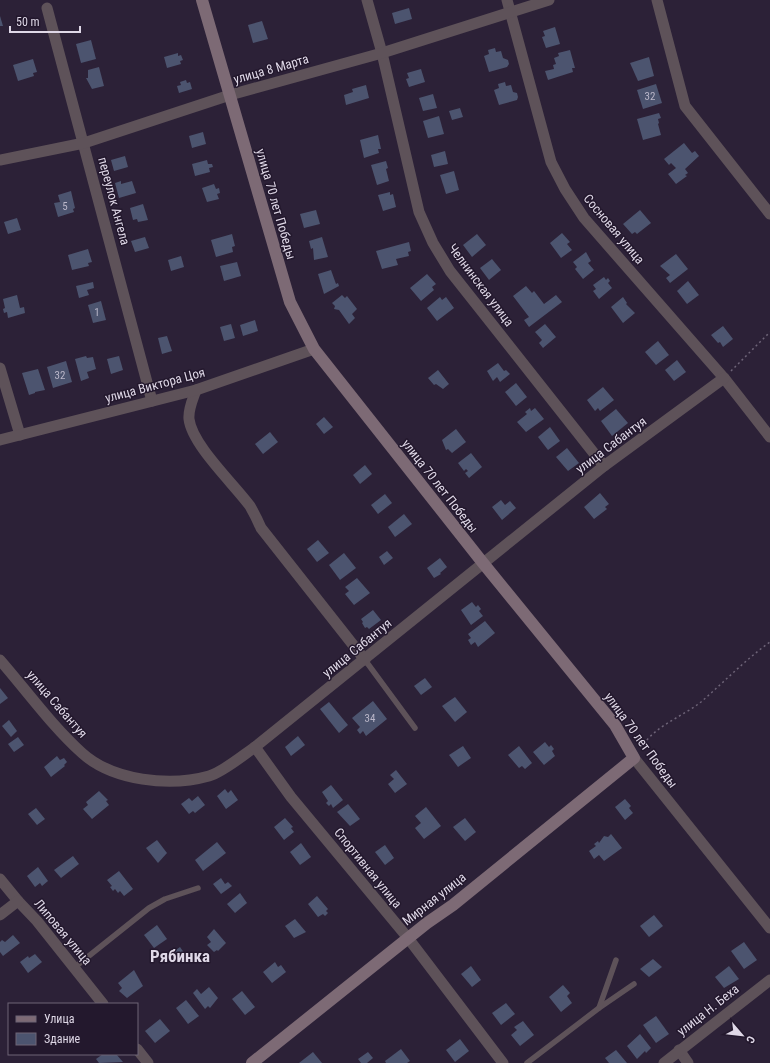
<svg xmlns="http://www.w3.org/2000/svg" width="770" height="1063" font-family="'Roboto Condensed',sans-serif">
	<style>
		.building { fill: #4c546f }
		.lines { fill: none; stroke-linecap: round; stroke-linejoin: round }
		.path { stroke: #6e6478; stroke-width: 1.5; stroke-dasharray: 2 3; stroke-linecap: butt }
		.lane { stroke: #5e5259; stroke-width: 5.5 }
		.street { stroke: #5e5259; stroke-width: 11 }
		.secondary { stroke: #7d6a75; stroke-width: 12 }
		.labels { text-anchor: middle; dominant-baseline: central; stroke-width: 3; stroke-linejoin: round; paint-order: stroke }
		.number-label { font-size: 11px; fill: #bab7c9 }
		.street-label { font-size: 13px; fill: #dfd8e7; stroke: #23182d }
		.district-label { font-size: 17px; font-weight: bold; fill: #dfd8e7; stroke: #23182d }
	</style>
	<rect width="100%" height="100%" fill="#2c2137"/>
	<g class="building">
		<polygon points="409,8 412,19 395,24 392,13"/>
		<polygon points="0,16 3,26 0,26"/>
		<polygon points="262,21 268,39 253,43 248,25"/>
		<polygon points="555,27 560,44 546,48 542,37 545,36 543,31"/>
		<polygon points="91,40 96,59 81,63 76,44"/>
		<polygon points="495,48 496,52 501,51 503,58 508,60 509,64 507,67 489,72 484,56 489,54 488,50"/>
		<polygon points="570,50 575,68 572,68 573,72 548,80 545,71 554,69 553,65 556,64 554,58 559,56 558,53"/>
		<polygon points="178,53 178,56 181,55 183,60 180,61 181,64 167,68 164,57"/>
		<polygon points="649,57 654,76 638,81 630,63"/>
		<polygon points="33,59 37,72 33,73 34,76 18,81 13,65"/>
		<polygon points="99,67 104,86 92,89 86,78 88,78 88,70"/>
		<polygon points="421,69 425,82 409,87 406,79 409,78 407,73"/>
		<polygon points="186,80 187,83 190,82 192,89 179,93 177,86 181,85 180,82"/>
		<polygon points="505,82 506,86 511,85 513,92 517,93 518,97 517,100 499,105 494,90 499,88 498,84"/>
		<polygon points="656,84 662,103 643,109 637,90"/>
		<polygon points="366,85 369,98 346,105 344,95 353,92 352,89"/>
		<polygon points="433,94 437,108 423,111 419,98"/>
		<polygon points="460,108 463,117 452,120 449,111"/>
		<polygon points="659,113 661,118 658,119 659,123 658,124 661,135 643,140 637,119"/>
		<polygon points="439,116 444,134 428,138 423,121"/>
		<polygon points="203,132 206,144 192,148 189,136"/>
		<polygon points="378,135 381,149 378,149 379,153 364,158 360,140"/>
		<polygon points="684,143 692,153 695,151 699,156 685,169 688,173 685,175 687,176 676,184 668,174 676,168 671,163 669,165 664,159"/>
		<polygon points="445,151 448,164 434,167 431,155"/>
		<polygon points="125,156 128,167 114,171 111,160"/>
		<polygon points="207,160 208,164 212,164 213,167 209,168 210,172 195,176 192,164"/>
		<polygon points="386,161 388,168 386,169 389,181 377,185 371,165"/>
		<polygon points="454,171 459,190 446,194 440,175"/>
		<polygon points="121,181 121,184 132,181 136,193 119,198 115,183"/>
		<polygon points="214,184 216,189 219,188 220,193 217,194 219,199 207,202 202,188"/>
		<polygon points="71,191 75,208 73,209 74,212 58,217 54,203 60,202 58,195"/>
		<polygon points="390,192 390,195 393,194 396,207 383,211 378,195"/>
		<polygon points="143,204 148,220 138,222 137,219 133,220 130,208"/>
		<polygon points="316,210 320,224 304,228 300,214"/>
		<polygon points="640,210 651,223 637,234 635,232 632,234 623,224"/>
		<polygon points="17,218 21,230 8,234 4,222"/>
		<polygon points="562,233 570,242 567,244 572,250 561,258 550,243"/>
		<polygon points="232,234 235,246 232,247 233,252 216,257 211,240"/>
		<polygon points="477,234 486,245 472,257 463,245"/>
		<polygon points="145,237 149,248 135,252 131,241"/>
		<polygon points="322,237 328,257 314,260 313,248 311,249 309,241"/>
		<polygon points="409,242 411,251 408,252 409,256 396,259 398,265 382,269 376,251"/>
		<polygon points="88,249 92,262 88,263 89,266 72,270 68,255"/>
		<polygon points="586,252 591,261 588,263 594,270 583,279 575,269 577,267 573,262"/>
		<polygon points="676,254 688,269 670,283 666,278 670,275 660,266"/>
		<polygon points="181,256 184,267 171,271 168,260"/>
		<polygon points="492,259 501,270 489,280 480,268"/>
		<polygon points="237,262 241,276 224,281 220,266"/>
		<polygon points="331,270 336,284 338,283 339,286 324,294 318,274"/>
		<polygon points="427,274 436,284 432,287 434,290 421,301 410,288"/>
		<polygon points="604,277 606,280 608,278 610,281 608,283 612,288 599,299 593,291 596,289 593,285"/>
		<polygon points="688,281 699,295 687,304 677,291"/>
		<polygon points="93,282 94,288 87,290 89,295 79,298 76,286"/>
		<polygon points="526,286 532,293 534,291 544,304 556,295 562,302 529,327 524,320 529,317 513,296"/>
		<polygon points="17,295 20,308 24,307 25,313 8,318 7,312 4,313 3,309 5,308 3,299"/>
		<polygon points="342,295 345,298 347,296 357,309 352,314 355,318 349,324 339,310 334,309 335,306 332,303"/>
		<polygon points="440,297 442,300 446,297 454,308 437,321 427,308"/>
		<polygon points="623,297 627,303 626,304 635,313 623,323 611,307"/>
		<polygon points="101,301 106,320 93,323 88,305"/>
		<polygon points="255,320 258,331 243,336 240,325"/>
		<polygon points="231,324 235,338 224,341 220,327"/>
		<polygon points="545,324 556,337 543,348 539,343 542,340 535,332"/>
		<polygon points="723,326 733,339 723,347 720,342 718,343 711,335"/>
		<polygon points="167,336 172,351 162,354 158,338"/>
		<polygon points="658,341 669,355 656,365 645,352"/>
		<polygon points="86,356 87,358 93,357 96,369 87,372 89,378 81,381 75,359"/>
		<polygon points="119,356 123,370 111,374 107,359"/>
		<polygon points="677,360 686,372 674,381 665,370"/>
		<polygon points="66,361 72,382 53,388 47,367"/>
		<polygon points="498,363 504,371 506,370 510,374 500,382 497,377 493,381 487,371"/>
		<polygon points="38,369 45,390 35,392 35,393 29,395 22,373"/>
		<polygon points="438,370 449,384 443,389 436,384 434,385 428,378"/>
		<polygon points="516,383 527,397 516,406 505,392"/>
		<polygon points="603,387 614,400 600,411 598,408 595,411 587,400"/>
		<polygon points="530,408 531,411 535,408 544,419 526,432 517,422 527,414 525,412"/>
		<polygon points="616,409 628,423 612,436 601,421"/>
		<polygon points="324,417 333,427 324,434 316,424"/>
		<polygon points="550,427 560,441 548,450 538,437"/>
		<polygon points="456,429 466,442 452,453 448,449 446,450 442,440"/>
		<polygon points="270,432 278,442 263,454 255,444"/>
		<polygon points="567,448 579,463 568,471 556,457"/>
		<polygon points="471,453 482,467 469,478 465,473 468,471 466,469 464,471 458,463"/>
		<polygon points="365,465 372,474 360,484 353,475"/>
		<polygon points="600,493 609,504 605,507 607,509 594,519 584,507"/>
		<polygon points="385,494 392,503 378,514 371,505"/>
		<polygon points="501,500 505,505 510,501 516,508 502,520 492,507"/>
		<polygon points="404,514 412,524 395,537 388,527"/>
		<polygon points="318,540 329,553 317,562 307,549"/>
		<polygon points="387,551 393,558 384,565 379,557"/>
		<polygon points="344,553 356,568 340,580 329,565"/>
		<polygon points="440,558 447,567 440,573 441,574 434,578 427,568"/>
		<polygon points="357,578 370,593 354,605 345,594 349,591 345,587"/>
		<polygon points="472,602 476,607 478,605 481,609 479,611 483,616 471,625 461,610"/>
		<polygon points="373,610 381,620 369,629 367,627 365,628 362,623 363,622 361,619"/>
		<polygon points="485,621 495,633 478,647 475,642 471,645 468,640 471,638 468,634"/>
		<polygon points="425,678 432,687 421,695 414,686"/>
		<polygon points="0,688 8,698 0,704"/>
		<polygon points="455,697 467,712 455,722 442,706"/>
		<polygon points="373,701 387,719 366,736 363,731 360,734 357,730 360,727 352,718"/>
		<polygon points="329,702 348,725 339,733 320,709"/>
		<polygon points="9,720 17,731 11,737 2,726"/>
		<polygon points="298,736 305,745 291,756 285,747"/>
		<polygon points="18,737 24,745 14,752 8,744"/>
		<polygon points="545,742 549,747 551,745 554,749 552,751 555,756 544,765 533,752"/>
		<polygon points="463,746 471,758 458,767 449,755"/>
		<polygon points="519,746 532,763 525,769 522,766 519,768 508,755"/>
		<polygon points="57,756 60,760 64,758 67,762 64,765 65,766 51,777 44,767"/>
		<polygon points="396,770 407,784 395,793 388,784 394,779 390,775"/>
		<polygon points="331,785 343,800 333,808 331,804 329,806 326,803 328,801 322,792"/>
		<polygon points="225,789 228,793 231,790 238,800 226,809 217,796"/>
		<polygon points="99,791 108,800 106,801 109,805 92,819 83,809 88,805 86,802"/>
		<polygon points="198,796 205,805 195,813 193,811 189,814 181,804 189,798 192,801"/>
		<polygon points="625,799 631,806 629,808 633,813 625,820 615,807"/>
		<polygon points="348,804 360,819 350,826 337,812"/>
		<polygon points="426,807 441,826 424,839 415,828 421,823 415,816"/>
		<polygon points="36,808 45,819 37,825 28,814"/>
		<polygon points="285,818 293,827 291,828 294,832 284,840 274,827"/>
		<polygon points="465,818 476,832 465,841 453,827"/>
		<polygon points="611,834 622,848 604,861 599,855 594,859 589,851 596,846 594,844 598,841 599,843 604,836 608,837"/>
		<polygon points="157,840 167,853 158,863 146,848"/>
		<polygon points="217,842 226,853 203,871 195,860"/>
		<polygon points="301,843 311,857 300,865 290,852"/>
		<polygon points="385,845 394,858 385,865 375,852"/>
		<polygon points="73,856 79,864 61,878 54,870"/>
		<polygon points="38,867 48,881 42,886 40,883 35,887 27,876"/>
		<polygon points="119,871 133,889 124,896 120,891 118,893 115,889 113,891 110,887 112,886 107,880"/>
		<polygon points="221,878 225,884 228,882 232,886 221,894 213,884"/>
		<polygon points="240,893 247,903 235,913 227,904"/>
		<polygon points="317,896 328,909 326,911 328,913 325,916 323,914 318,917 308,904"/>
		<polygon points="654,915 663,926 649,937 640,926"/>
		<polygon points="295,919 306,932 294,938 285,926"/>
		<polygon points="157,925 167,939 154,948 144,935"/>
		<polygon points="214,929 226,943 218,951 217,950 214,952 207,945 211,942 207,937"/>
		<polygon points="13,935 20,943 3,956 0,952 0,942 2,940 5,942"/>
		<polygon points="744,942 757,960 744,969 731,951"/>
		<polygon points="180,947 187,957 180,963 172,953"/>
		<polygon points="35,954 42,962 28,973 20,962 28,956 29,958"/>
		<polygon points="653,959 662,967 649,977 640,969"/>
		<polygon points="275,962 278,967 281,965 286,972 272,983 263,972"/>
		<polygon points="471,966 481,980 472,987 461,974"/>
		<polygon points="729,966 739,979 724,988 715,977"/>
		<polygon points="134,970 143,986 127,998 119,991 122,988 118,983"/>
		<polygon points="563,985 570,993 567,996 572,1003 561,1012 549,997"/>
		<polygon points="209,987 218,998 210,1008 208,1006 205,1009 193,993 197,989 201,994"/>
		<polygon points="242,991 255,1007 245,1015 232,999"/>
		<polygon points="186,1000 199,1016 188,1024 176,1008"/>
		<polygon points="506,1003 515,1014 501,1025 492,1013"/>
		<polygon points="656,1016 669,1034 656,1043 643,1025"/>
		<polygon points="160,1019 170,1031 155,1043 145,1031"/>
		<polygon points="523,1021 534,1035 520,1046 511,1035 517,1030 514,1027"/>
		<polygon points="640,1034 651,1048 646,1053 645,1051 637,1059 627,1046"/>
		<polygon points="460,1039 469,1051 455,1062 446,1050"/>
		<polygon points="401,1049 410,1061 407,1063 386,1063 385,1061"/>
		<polygon points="616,1050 627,1063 609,1063 605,1058"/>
		<polygon points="313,1052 322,1063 299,1063"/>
		<polygon points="368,1052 373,1058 367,1063 361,1063 358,1059"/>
		<polygon points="103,1054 116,1054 123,1062 99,1063 96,1059"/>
	</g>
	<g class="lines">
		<g class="path">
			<polyline points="731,371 770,332"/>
			<path d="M641,748C654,726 682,717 701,702C724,682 745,660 770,642"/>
		</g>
		<g class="lane">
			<polyline points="365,660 415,728"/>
			<polyline points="75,967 149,908 165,899 198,888"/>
			<polyline points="599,1008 634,984"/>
			<polyline points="527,1063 599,1008 616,960"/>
		</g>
		<g class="street">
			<polyline points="367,0 382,53 419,212 433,243 450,271 604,466"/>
			<polyline points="507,0 551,162 565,189 584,218 724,378 770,437"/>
			<polyline points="657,0 685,106 770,214"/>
			<polyline points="47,8 152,401"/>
			<polyline points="0,160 84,143 230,95 382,53 549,0"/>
			<polyline points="0,368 20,435"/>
			<path d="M196,390C193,399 188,409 189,419C192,445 234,484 250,506C254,513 258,521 261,528L365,660"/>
			<polyline points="0,440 196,390 314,349"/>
			<path d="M0,660C27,691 52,726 82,753C113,781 170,787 209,776C223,772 242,756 255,747L604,466L724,378"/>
			<polyline points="255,747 291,797 408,938 503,1063"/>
			<polyline points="634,758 770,928"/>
			<polyline points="0,879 18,901 37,921 103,1004"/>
			<polyline points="0,915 18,901"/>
			<polyline points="137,1049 148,1063"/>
			<polyline points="679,1050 688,1063"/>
			<polyline points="664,1063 770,980"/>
		</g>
		<polyline class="secondary" points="202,0 290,302 314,349 483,563 615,725 634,758 453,905 427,923 252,1063"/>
	</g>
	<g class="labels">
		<g class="number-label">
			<text x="650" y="96">32</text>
			<text x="65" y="206">5</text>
			<text x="97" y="312">1</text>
			<text x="60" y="375">32</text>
			<text x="370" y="718">34</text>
		</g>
		<g class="street-label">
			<text transform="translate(271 69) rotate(-16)">улица 8 Марта</text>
			<text transform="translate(114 201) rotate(75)">переулок Ангела</text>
			<text transform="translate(276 204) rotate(74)">улица 70 лет Победы</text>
			<text transform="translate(614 229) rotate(50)">Сосновая улица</text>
			<text transform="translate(481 285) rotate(53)">Челнинская улица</text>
			<text transform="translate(155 385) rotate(-15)">улица Виктора Цоя</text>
			<text transform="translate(611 445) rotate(-37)">улица Сабантуя</text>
			<text transform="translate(440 486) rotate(52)">улица 70 лет Победы</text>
			<text transform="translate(357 648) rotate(-39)">улица Сабантуя</text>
			<text transform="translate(57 704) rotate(49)">улица Сабантуя</text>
			<text transform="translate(641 740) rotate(54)">улица 70 лет Победы</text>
			<text transform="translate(368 868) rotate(51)">Спортивная улица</text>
			<text transform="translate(434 899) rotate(-38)">Мирная улица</text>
			<text transform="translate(63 932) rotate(50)">Липовая улица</text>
			<text transform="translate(708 1010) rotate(-38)">улица Н. Беха</text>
		</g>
		<g class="district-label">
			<text x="180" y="956">Рябинка</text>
		</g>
	</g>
	<rect x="8" y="1003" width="130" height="52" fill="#23182d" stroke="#6e6577"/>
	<rect x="16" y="1016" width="20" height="6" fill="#7d6a75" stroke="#6e6577"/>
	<text x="44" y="1023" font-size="12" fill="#dfd8e7">Улица</text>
	<rect x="16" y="1033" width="20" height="12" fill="#4c546f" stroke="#6e6577"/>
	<text x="44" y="1043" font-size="12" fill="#dfd8e7">Здание</text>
	<g transform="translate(742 1035) rotate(118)" stroke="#23182d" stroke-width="3" paint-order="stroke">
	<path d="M0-3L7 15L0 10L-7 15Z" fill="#dfd8e7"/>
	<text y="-6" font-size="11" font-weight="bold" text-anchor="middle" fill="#dfd8e7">С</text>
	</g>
	<path d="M10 26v6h70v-6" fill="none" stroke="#dfd8e7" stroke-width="2"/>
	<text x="16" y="26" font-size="12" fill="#dfd8e7" stroke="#23182d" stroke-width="3" paint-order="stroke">50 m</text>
</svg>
